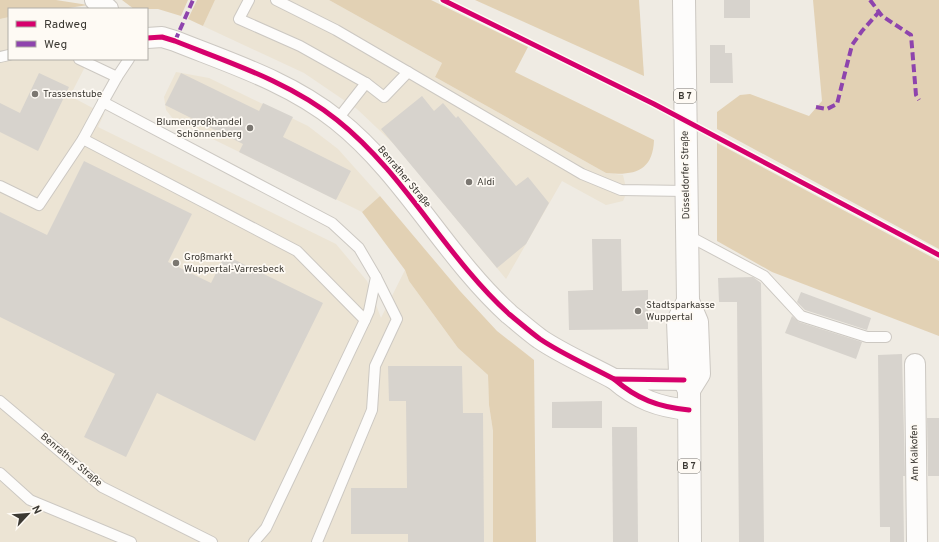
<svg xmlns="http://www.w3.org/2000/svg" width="939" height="542" font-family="Overpass,sans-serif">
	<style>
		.built { fill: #ece4d4 }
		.green { fill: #e2d1b4 }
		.building { fill: #d7d3cd }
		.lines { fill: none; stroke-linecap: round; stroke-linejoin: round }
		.service-casing { stroke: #ccc8c2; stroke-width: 12 }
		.minor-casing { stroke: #ccc8c2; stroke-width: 22 }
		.primary-casing { stroke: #ccc8c2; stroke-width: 24 }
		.service { stroke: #fdfcfb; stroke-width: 10 }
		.minor { stroke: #fdfcfb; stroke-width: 20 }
		.primary { stroke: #fdfcfb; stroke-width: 22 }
		.quiet { stroke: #8e44ad; stroke-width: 4; stroke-dasharray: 8 4; stroke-linecap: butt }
		.cycleway-casing { stroke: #fefaf4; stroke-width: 8 }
		.cycleway { stroke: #d6006c; stroke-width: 5 }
		.poi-dot { fill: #7b7771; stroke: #fefaf4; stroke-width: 1.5 }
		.labels { text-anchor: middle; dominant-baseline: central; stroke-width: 3.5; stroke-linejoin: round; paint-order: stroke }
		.shield { fill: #fefaf4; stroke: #76736d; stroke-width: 1 }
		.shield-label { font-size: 9px; font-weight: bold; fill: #3c3933 }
		.poi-label { font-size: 10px; fill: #3c3933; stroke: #fefaf4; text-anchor: start }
		.street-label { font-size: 10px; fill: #3c3933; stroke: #fefaf4 }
	</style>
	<rect width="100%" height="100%" fill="#efebe3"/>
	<g class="built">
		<polygon points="215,0 329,0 442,63 435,77 606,173 623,175 627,192 623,201 606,205 562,181 506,279 396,146 357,109 304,73 203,26"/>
		<polygon points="9,17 9,59 89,59 70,96 104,114 98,127 336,244 367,281 381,318 405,270 409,281 458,348 488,375 489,405 493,431 493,542 0,542 0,19"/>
		<polygon points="176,72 209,78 308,126 338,149 380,196 362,212 174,120 166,110 164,97"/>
	</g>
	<g class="green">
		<polygon points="0,0 56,0 88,5 62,9 9,9 9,17 0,19"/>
		<polygon points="122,0 188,0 181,16 158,9 134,9"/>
		<polygon points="197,0 215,0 203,26 188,19"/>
		<path d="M329,0H431L528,47L515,72L654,140C653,171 634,176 606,173L435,77L442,63Z"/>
		<polygon points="475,0 639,0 644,76"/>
		<polygon points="813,0 939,0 939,249 717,129 717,112 740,95 750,94 809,116 822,101"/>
		<polygon points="717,143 939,261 939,336 772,272 717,241"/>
		<polygon points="380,196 460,291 497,331 534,360 536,542 493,542 493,431 489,405 488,375 458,348 409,281 405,270 362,212"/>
	</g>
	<g class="building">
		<rect x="724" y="0" width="26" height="18"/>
		<polygon points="710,45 725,45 725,53 732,53 733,83 710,83"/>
		<polygon points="39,73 69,87 38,151 0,132 0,103 20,113"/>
		<polygon points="181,73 259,111 263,103 293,117 283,137 351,171 336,200 239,152 243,144 165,105"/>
		<polygon points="422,96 434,111 443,103 456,118 458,116 516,186 528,177 549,203 526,244 497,268 381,129"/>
		<polygon points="84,161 192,214 168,262 211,283 225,255 323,303 255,441 157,393 126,457 84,437 115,374 0,317 0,212 47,235"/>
		<polygon points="592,239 621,239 622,291 648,290 648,329 569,330 568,291 593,290"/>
		<polygon points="753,277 761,283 764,542 739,542 737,302 719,302 718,278"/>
		<polygon points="801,292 871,318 867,330 805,310 797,302"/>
		<polygon points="792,316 799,322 862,342 856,359 785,333"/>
		<polygon points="902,354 905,476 903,476 904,542 890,542 890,527 880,527 878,355"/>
		<polygon points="388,366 462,366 463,413 483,413 484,542 408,542 408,534 351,534 351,488 407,488 406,401 389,401"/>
		<polygon points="602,401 602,428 552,428 552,402"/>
		<polygon points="927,418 939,418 939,476 928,476"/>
		<polygon points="612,427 637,427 638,542 613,542"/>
	</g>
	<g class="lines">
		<defs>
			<g id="service">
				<polyline points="249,0 239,19 300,46 366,83"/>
				<polyline points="276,0 336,30 408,72"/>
				<polyline points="0,57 9,55"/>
				<polyline points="79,59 117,77"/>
				<polyline points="129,59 117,77 103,102 332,223 359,248 376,277 369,311 365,320 266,528 254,542"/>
				<polyline points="337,120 366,83 384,97 408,72 582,174 621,190 686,191"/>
				<polyline points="83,139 297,251 365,320"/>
				<polyline points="0,186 39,205 83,139 103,102"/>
				<polyline points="687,235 764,276 801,316 867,337 886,337"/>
				<polyline points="0,401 102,487 212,542"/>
				<polyline points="0,473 30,500 131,542"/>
				<polyline points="317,542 372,410 375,366 397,319 376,277"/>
			</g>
			<g id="minor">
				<polyline points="95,0 108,9"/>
				<path d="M147,38L162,37L175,41C230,63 290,82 337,120C405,174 445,256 509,314C519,322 529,331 540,339C562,354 590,366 614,379"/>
				<polyline points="915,364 917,542"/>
				<path d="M684,380L614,379C637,399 658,407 689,410"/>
			</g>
			<g id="primary">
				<polyline points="684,0 688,301 697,322 699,374 689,390"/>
				<polyline points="688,301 678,321 679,347 680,372 689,390 690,542"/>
			</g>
		</defs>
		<use href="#service" class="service-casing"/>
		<use href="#minor" class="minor-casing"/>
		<use href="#primary" class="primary-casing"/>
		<use href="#service" class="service"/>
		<use href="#minor" class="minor"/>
		<use href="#primary" class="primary"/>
		<g class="quiet">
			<polyline points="870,0 882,16 911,35 916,95 919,100"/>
			<polyline points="175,41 193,0"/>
			<polyline points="816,107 827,109 837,104 852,45 862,31 878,13"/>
		</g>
		<defs>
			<g id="cycleway">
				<polyline points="443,0 654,104 939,255"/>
				<path d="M147,38L162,37L175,41C230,63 290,82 337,120C405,174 445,256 509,314C519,322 529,331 540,339C562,354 590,366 614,379"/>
				<path d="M684,380L614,379C637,399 658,407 689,410"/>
			</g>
		</defs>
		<use href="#cycleway" class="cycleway-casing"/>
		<use href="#cycleway" class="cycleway"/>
	</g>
	<g class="poi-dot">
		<circle cx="35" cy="94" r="4"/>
		<circle cx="250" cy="128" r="4"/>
		<circle cx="469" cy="182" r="4"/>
		<circle cx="176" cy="263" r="4"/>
		<circle cx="638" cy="311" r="4"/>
	</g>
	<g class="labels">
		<g class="shield">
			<rect x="674" y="89" width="22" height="14" rx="3"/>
			<rect x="678" y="459" width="22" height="14" rx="3"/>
		</g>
		<g class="shield-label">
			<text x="685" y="96">B 7</text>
			<text x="689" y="466">B 7</text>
		</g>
		<g class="poi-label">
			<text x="43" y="94">Trassenstube</text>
			<text x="242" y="122" text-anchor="end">Blumengroßhandel<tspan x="242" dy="12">Schönnenberg</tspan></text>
			<text x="477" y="182">Aldi</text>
			<text x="184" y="257">Großmarkt<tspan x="184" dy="12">Wuppertal-Varresbeck</tspan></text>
			<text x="646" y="305">Stadtsparkasse<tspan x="646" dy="12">Wuppertal</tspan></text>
		</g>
		<g class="street-label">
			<text transform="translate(686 175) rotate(-91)">Düsseldorfer Straße</text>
			<text transform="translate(404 177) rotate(50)">Benrather Straße</text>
			<text transform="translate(915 453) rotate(-91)">Am Kalkofen</text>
			<text transform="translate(71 460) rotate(40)">Benrather Straße</text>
		</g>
	</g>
	<rect x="8" y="8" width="140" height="52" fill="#fefaf4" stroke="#b0ada7"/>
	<rect x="16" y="21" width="20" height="6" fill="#d6006c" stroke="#b0ada7"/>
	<text x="44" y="28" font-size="12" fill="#3c3933">Radweg</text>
	<rect x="16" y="41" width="20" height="6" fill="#8e44ad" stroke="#b0ada7"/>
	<text x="44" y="48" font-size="12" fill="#3c3933">Weg</text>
	<g transform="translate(28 514) rotate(64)" stroke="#fefaf4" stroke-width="3" paint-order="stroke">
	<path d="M0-3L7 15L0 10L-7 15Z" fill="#3c3933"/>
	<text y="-6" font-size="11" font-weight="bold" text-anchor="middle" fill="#3c3933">N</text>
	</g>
</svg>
